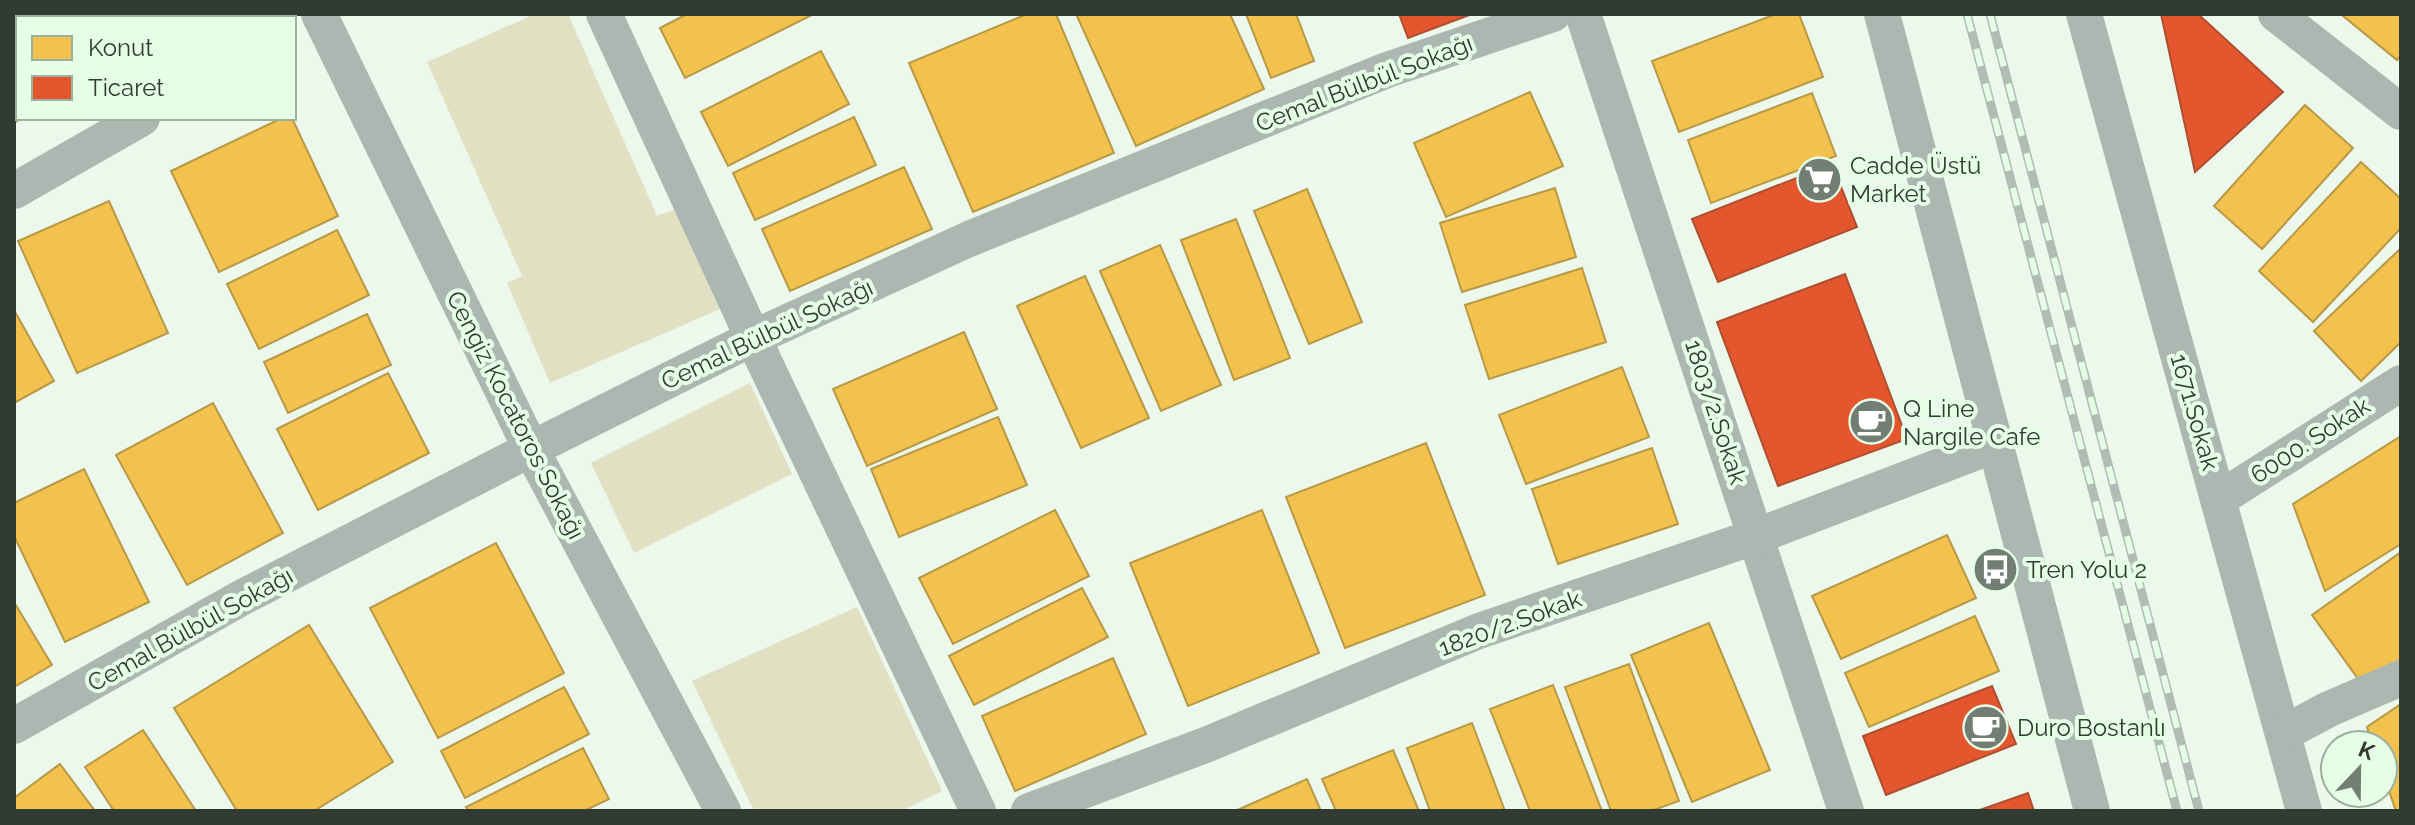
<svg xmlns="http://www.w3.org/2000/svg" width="2415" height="825" font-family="Raleway,sans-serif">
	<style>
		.green { fill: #e1e0c3 }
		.homes { fill: #f2c14e; stroke: #b89946; stroke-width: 2 }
		.shops { fill: #e4572e; stroke: #ae4f2f; stroke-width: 2 }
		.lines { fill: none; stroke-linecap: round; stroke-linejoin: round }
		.minor { stroke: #acb7b2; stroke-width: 36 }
		.rail-casing { stroke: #b1bcb4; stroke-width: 9 }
		.rail { stroke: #e5fee6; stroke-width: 6; stroke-dasharray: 18; stroke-linecap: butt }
		.labels { text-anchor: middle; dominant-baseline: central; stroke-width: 8; stroke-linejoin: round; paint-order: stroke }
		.street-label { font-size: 24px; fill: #313b32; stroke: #e5fee6 }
		.poi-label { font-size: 24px; fill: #313b32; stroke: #e5fee6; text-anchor: start }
	</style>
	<rect width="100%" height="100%" fill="#ebf8eb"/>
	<g class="green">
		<polygon points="535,14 568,14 657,216 675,209 720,309 550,383 507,283 522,276 427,62"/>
		<polygon points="750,383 792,474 634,553 591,463"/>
		<polygon points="857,607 942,791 901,811 754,811 692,681"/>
	</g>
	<g class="homes">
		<polygon points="14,14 46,14 49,18 18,18 18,118 22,118 14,123"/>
		<polygon points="73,14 223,14 224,15 217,18 75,18"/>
		<polygon points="687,14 809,14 810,16 685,78 660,28"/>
		<polygon points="1027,14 1056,14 1114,153 973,212 909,63"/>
		<polygon points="1076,14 1230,14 1264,89 1136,146"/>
		<polygon points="1246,14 1296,14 1314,61 1271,78"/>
		<polygon points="1776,14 1799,14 1823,77 1679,132 1652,61"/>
		<polygon points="2344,14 2401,14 2401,55 2397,60 2343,16"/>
		<polygon points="821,51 849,104 728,166 701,112"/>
		<polygon points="1530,92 1563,166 1446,217 1414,143"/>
		<polygon points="1812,93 1836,156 1711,203 1688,140"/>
		<polygon points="2305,105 2353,148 2262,249 2214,206"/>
		<polygon points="854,117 876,165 755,220 733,173"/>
		<polygon points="282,118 292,118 338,216 219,272 171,171"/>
		<polygon points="2361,162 2401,199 2401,228 2313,322 2259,271"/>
		<polygon points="904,167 932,229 790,291 762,229"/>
		<polygon points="1555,188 1576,257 1462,292 1440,223"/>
		<polygon points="1307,189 1362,322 1309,344 1254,211"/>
		<polygon points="109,201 168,333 77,373 18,241"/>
		<polygon points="1236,219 1290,358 1234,380 1181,240"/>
		<polygon points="337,230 369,295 259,349 227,284"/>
		<polygon points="1160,245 1221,385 1161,411 1100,271"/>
		<polygon points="2401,248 2401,342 2361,381 2314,331"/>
		<polygon points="1582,268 1606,342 1489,379 1465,305"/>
		<polygon points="1085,276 1149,418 1081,448 1017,306"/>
		<polygon points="14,310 54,381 14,403"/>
		<polygon points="367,314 391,365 288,413 264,362"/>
		<polygon points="964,332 997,409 867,466 833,389"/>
		<polygon points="1622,367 1649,437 1526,484 1499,415"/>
		<polygon points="388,373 429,453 318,510 277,429"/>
		<polygon points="213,403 283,533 187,585 116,455"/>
		<polygon points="998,417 1027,485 899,537 871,469"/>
		<polygon points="2401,436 2401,544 2325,591 2293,504"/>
		<polygon points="1426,443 1485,595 1345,648 1286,497"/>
		<polygon points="1652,448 1678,524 1558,564 1532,489"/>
		<polygon points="84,469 149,602 65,642 14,536 14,503"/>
		<polygon points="1055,510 1089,576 953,644 919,578"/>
		<polygon points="1262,510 1319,653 1188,706 1130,563"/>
		<polygon points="1947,535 1976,598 1841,659 1812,596"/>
		<polygon points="496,543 564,673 438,738 370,608"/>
		<polygon points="2401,552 2401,660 2364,687 2312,615"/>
		<polygon points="1082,588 1108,637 974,705 949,656"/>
		<polygon points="14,602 52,665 14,687"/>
		<polygon points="1975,616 1999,671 1869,727 1845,673"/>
		<polygon points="1709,623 1770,770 1692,802 1631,655"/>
		<polygon points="309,625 393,762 314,811 237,811 174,708"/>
		<polygon points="1113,658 1146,734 1015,791 982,716"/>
		<polygon points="1629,664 1679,801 1651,811 1611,811 1565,687"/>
		<polygon points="1553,685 1602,811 1530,811 1490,709"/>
		<polygon points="564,687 589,734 465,798 441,751"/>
		<polygon points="2401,704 2401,811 2396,811 2383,774 2383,745 2373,745 2367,727"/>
		<polygon points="1472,723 1505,811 1430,811 1407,748"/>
		<polygon points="143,730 196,811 114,811 85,767"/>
		<polygon points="583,748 609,799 584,811 469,811 466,807"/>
		<polygon points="1393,750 1419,811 1336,811 1322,779"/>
		<polygon points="60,764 95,811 14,811 14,798"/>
		<polygon points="1307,779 1321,811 1235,811"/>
	</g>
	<g class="shops">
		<polygon points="1399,14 1472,14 1408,38"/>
		<polygon points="2161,14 2198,14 2283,92 2195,172"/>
		<polygon points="1832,164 1857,227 1718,282 1692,219"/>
		<polygon points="1845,274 1907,439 1778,486 1717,322"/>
		<polygon points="1992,686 2016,744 1886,795 1863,736"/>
		<polygon points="2028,793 2034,811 1977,811"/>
	</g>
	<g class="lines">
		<g class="minor">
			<polyline points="319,14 531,449 723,811"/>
			<polyline points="604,14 753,338 978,811"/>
			<polyline points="1583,14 1846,811"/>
			<polyline points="1882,14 2092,811"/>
			<polyline points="2084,14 2304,811"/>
			<polyline points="2276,14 2401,112"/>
			<polyline points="14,191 142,118"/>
			<polyline points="2219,499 2401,383"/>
			<polyline points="14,726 241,598 531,449 753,338 969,239 1387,70 1553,14"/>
			<polyline points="2284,733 2329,709 2401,678"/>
			<polyline points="1029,811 1208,744 1479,631 1757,536 1995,445"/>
		</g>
		<defs>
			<g id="rail">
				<polyline points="1967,14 2177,811"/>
				<polyline points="1990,14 2199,811"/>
			</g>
		</defs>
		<use href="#rail" class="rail-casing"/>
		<use href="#rail" class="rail"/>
	</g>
	<defs>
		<symbol id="supermarket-disc" viewBox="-11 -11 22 22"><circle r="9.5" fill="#727d73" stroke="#e5fee6"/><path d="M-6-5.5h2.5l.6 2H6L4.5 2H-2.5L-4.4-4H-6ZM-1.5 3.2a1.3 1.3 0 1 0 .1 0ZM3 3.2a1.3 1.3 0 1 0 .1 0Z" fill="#fff"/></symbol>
		<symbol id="cafe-disc" viewBox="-11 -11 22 22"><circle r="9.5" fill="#727d73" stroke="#e5fee6"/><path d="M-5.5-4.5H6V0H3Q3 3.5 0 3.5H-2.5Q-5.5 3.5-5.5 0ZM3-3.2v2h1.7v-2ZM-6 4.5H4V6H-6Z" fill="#fff"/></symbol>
		<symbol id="bus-disc" viewBox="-11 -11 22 22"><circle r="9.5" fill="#727d73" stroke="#e5fee6"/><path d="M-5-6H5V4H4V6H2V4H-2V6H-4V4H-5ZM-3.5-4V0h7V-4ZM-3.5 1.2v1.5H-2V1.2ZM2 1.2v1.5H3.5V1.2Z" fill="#fff"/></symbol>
	</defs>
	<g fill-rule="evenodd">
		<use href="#supermarket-disc" x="1794" y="154" width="51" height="51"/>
		<use href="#cafe-disc" x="1846" y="396" width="51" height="51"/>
		<use href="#bus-disc" x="1970" y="544" width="51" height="51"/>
		<use href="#cafe-disc" x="1960" y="702" width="51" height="51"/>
	</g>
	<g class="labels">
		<g class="street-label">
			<text transform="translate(1364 83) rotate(-21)">Cemal Bülbül Sokağı</text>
			<text transform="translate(767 334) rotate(-25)">Cemal Bülbül Sokağı</text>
			<text transform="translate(1716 412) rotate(72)">1803/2.Sokak</text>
			<text transform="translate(2195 412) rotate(74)">1671.Sokak</text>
			<text transform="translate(516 415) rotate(63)">Cengiz Kocatoros Sokağı</text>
			<text transform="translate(2310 440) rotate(-33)">6000. Sokak</text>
			<text transform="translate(1510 623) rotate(-20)">1820/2.Sokak</text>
			<text transform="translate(190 629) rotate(-29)">Cemal Bülbül Sokağı</text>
		</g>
		<g class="poi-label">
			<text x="1850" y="165">Cadde Üstü<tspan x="1850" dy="28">Market</tspan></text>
			<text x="1903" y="408">Q Line<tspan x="1903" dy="28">Nargile Cafe</tspan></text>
			<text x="2026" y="569">Tren Yolu 2</text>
			<text x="2017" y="727">Duro Bostanlı</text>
		</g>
	</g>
	<rect width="2415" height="825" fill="none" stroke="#313b32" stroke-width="32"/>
	<rect x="16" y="16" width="280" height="104" fill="#e5fee6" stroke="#9db09e" stroke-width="2"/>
	<rect x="32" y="36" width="40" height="24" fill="#f2c14e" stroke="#9db09e" stroke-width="2"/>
	<text x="88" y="56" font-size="24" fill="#313b32">Konut</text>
	<rect x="32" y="76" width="40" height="24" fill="#e4572e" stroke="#9db09e" stroke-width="2"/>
	<text x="88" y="96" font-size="24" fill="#313b32">Ticaret</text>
	<g transform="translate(2359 769) rotate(22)"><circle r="38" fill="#e5fee6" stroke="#9db09e" stroke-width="2"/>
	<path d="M0-6L14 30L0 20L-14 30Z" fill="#727d73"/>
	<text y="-12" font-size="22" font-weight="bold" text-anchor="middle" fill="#313b32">K</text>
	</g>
</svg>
